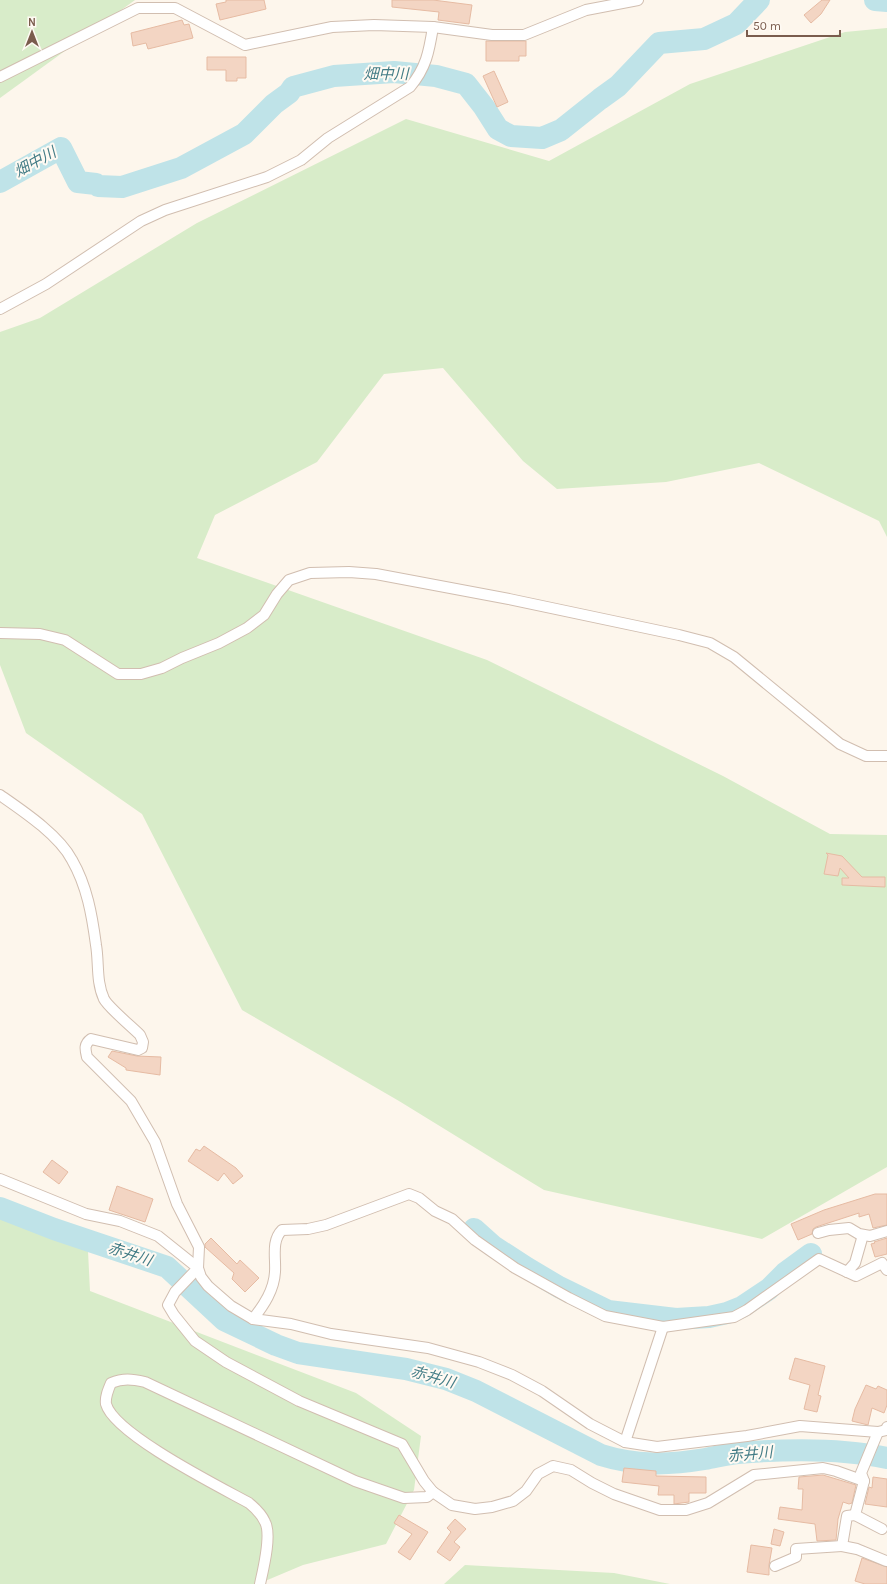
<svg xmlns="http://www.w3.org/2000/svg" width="887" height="1584" font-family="Karla,'Noto Sans JP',sans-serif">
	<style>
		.green { fill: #d8ecc9 }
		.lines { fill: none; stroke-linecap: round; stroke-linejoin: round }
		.river { stroke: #bfe3e8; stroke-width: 22 }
		.building { fill: #f3d5c3; stroke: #e6bba3 }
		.minor-casing { stroke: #d1beb0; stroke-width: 12 }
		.minor { stroke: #fff; stroke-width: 10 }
		.labels { text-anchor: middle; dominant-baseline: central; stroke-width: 4; stroke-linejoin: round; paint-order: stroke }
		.water-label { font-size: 15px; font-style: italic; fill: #437c86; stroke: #fffaf3 }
	</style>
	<rect width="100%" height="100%" fill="#fdf6ec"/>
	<g class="green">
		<polygon points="0,0 135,0 0,98"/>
		<polygon points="887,28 887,537 879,521 759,463 666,482 557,489 523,461 443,368 384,374 317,462 215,515 197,558 487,660 723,776 830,834 887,835 887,1167 762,1239 544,1190 399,1101 242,1010 142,814 26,733 0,665 0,332 40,318 197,223 406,119 549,161 690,84 845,32"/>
		<polygon points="0,1217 88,1251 90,1291 356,1393 421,1436 414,1490 386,1544 303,1565 258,1584 0,1584"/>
		<polygon points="465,1565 614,1573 670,1584 444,1584"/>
	</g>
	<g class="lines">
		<g class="river">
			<polyline points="875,0 887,1"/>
			<polyline points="0,182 61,148 78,182 96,184 98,186 122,187 181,168 244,134 274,104 289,93 293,87 334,76 394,72 436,76 466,84 484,107 498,129 511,136 542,138 561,130 600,99 618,86 659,43 704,39 736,24 759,0"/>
			<path d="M0,1208L54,1229L167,1267L224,1320L276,1345L298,1353L406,1369L446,1379L476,1391L601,1455C636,1466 669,1465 705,1459C716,1457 727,1454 738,1453C786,1449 841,1448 887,1458"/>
			<polyline points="474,1229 493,1246 527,1268 559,1287 608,1311 676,1319 709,1317 727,1313 742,1307 769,1289 785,1273 811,1254"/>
		</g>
	</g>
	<g class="building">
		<polygon points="226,0 264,0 266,9 220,20 216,4 226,2"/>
		<polygon points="392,0 433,0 472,5 469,24 438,20 439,12 392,7"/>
		<polygon points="822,0 830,0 821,14 811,23 804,15"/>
		<polygon points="182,20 184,25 189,24 193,38 148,49 146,43 133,46 131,33"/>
		<polygon points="486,41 526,41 526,56 519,56 519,61 486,61"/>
		<polygon points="207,57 246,57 246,78 237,78 237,81 226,81 226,70 207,70"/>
		<polygon points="494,71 508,102 497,107 483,76"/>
		<polygon points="826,853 842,856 862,877 885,877 885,887 842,885 842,878 849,878 840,868 838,876 824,874 828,855"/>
		<polygon points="112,1051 137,1056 161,1057 160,1075 126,1070 126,1068 108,1057"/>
		<polygon points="204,1146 236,1168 243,1176 233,1184 224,1173 218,1181 188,1161 196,1149 200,1151"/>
		<polygon points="52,1160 68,1172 59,1184 43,1172"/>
		<polygon points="117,1186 153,1199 145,1222 109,1210"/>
		<polygon points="875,1194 887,1194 887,1225 873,1228 869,1214 859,1217 859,1213 816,1227 813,1229 812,1234 798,1240 791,1224 824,1210"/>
		<polygon points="211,1238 237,1264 240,1260 259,1278 245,1292 232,1279 234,1273 205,1247 205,1244"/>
		<polygon points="887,1238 887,1254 875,1257 871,1244 875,1243 874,1242"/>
		<polygon points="795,1358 825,1366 818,1395 821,1396 817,1412 804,1409 810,1385 789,1379"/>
		<polygon points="866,1385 876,1389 878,1386 887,1390 887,1405 884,1413 872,1408 868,1425 852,1421 855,1409"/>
		<polygon points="624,1468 656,1471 656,1476 706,1477 706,1493 689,1493 689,1502 674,1504 674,1495 658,1495 659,1486 622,1482"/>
		<polygon points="823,1475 856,1485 852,1503 849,1504 843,1502 838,1519 836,1540 817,1541 815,1524 778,1519 780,1507 802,1510 803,1489 798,1489 799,1477"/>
		<polygon points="873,1477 887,1479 887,1507 865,1504 869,1487 872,1488"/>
		<polygon points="399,1515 428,1532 410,1560 398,1552 412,1534 394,1523"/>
		<polygon points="455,1519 466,1529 454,1542 460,1547 450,1561 437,1552 451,1532 447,1528"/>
		<polygon points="774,1529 784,1532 780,1546 771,1544"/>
		<polygon points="751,1545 772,1548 769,1565 769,1575 747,1572"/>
		<polygon points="862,1558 887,1567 887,1584 865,1584 855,1581"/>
	</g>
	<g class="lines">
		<defs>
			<g id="minor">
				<polyline points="0,77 138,8 175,8 245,45 332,27 374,25 433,27 492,35 524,35 586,10 638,0"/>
				<path d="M0,309L46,284L141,221L165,210L267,177L301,160L328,138L410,87C426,68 429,52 433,27"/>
				<polyline points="0,633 40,634 65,640 118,674 141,674 162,668 182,658 219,643 247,628 264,615 277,594 289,580 310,573 349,572 376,574 509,599 679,635 710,643 734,657 840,744 866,756 887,756"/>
				<path d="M0,795C23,811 59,835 72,860C87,886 92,915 96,945C99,962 96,982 104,999C108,1007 132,1027 140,1035L143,1042L142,1048L138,1050L91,1039C84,1044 85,1049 87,1057L131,1101L155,1142L177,1204L199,1247L198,1268L175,1292L168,1305L174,1315L195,1341L226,1362L299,1401L402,1444L424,1481L433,1492L427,1497L404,1498L355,1481L145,1382C132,1379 123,1378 111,1383C108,1390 105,1397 106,1404C114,1434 220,1487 249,1503C255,1508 262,1515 265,1522C272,1535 263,1570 260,1584"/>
				<polyline points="0,1179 86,1214 120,1221 158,1236 198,1268 201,1277 208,1286 231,1306 253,1319 291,1324 331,1334 428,1348 479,1362 512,1375 542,1391 590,1424 625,1442 657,1447 747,1436 800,1426 878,1432 886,1430 887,1427"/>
				<polyline points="818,1233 829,1230 849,1228 859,1234 870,1236 887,1231"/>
				<polyline points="847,1272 855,1263 863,1235"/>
				<path d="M253,1319C264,1305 274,1290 275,1272C276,1258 271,1241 282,1230L308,1229L326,1225L409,1194L419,1198L435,1211L452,1219L475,1240L515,1268L569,1298L605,1316L663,1327L734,1317L747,1310L819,1259L856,1276L882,1263L887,1270"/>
				<polyline points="625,1442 663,1327"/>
				<polyline points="864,1481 855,1515 882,1529"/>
				<polyline points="433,1492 452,1505 475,1509 492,1507 513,1501 526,1491 538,1474 553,1466 571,1470 592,1483 614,1494 660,1510 686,1510 708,1503 754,1475 823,1468 836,1471 864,1481 861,1473 878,1432"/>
				<polyline points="855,1515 847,1516 842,1546 857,1549 886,1561"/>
				<polyline points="775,1566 796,1557 796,1549 842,1546"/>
			</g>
		</defs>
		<use href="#minor" class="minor-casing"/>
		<use href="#minor" class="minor"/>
	</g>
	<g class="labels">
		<g class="water-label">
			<text x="386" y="74">畑中川</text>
			<text transform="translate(35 162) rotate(-29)">畑中川</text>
			<text transform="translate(130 1254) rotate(18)">赤井川</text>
			<text transform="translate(433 1377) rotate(16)">赤井川</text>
			<text transform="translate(750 1454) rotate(-5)">赤井川</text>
		</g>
	</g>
	<g transform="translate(32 32)" stroke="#fffaf3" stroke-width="3" paint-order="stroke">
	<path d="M0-3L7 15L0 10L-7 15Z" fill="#7a5c4d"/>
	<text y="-6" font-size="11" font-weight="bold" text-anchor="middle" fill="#7a5c4d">N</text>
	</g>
	<path d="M747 30v6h93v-6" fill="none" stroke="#7a5c4d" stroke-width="2"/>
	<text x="753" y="30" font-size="12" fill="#7a5c4d" stroke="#fffaf3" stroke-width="3" paint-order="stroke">50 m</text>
</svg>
